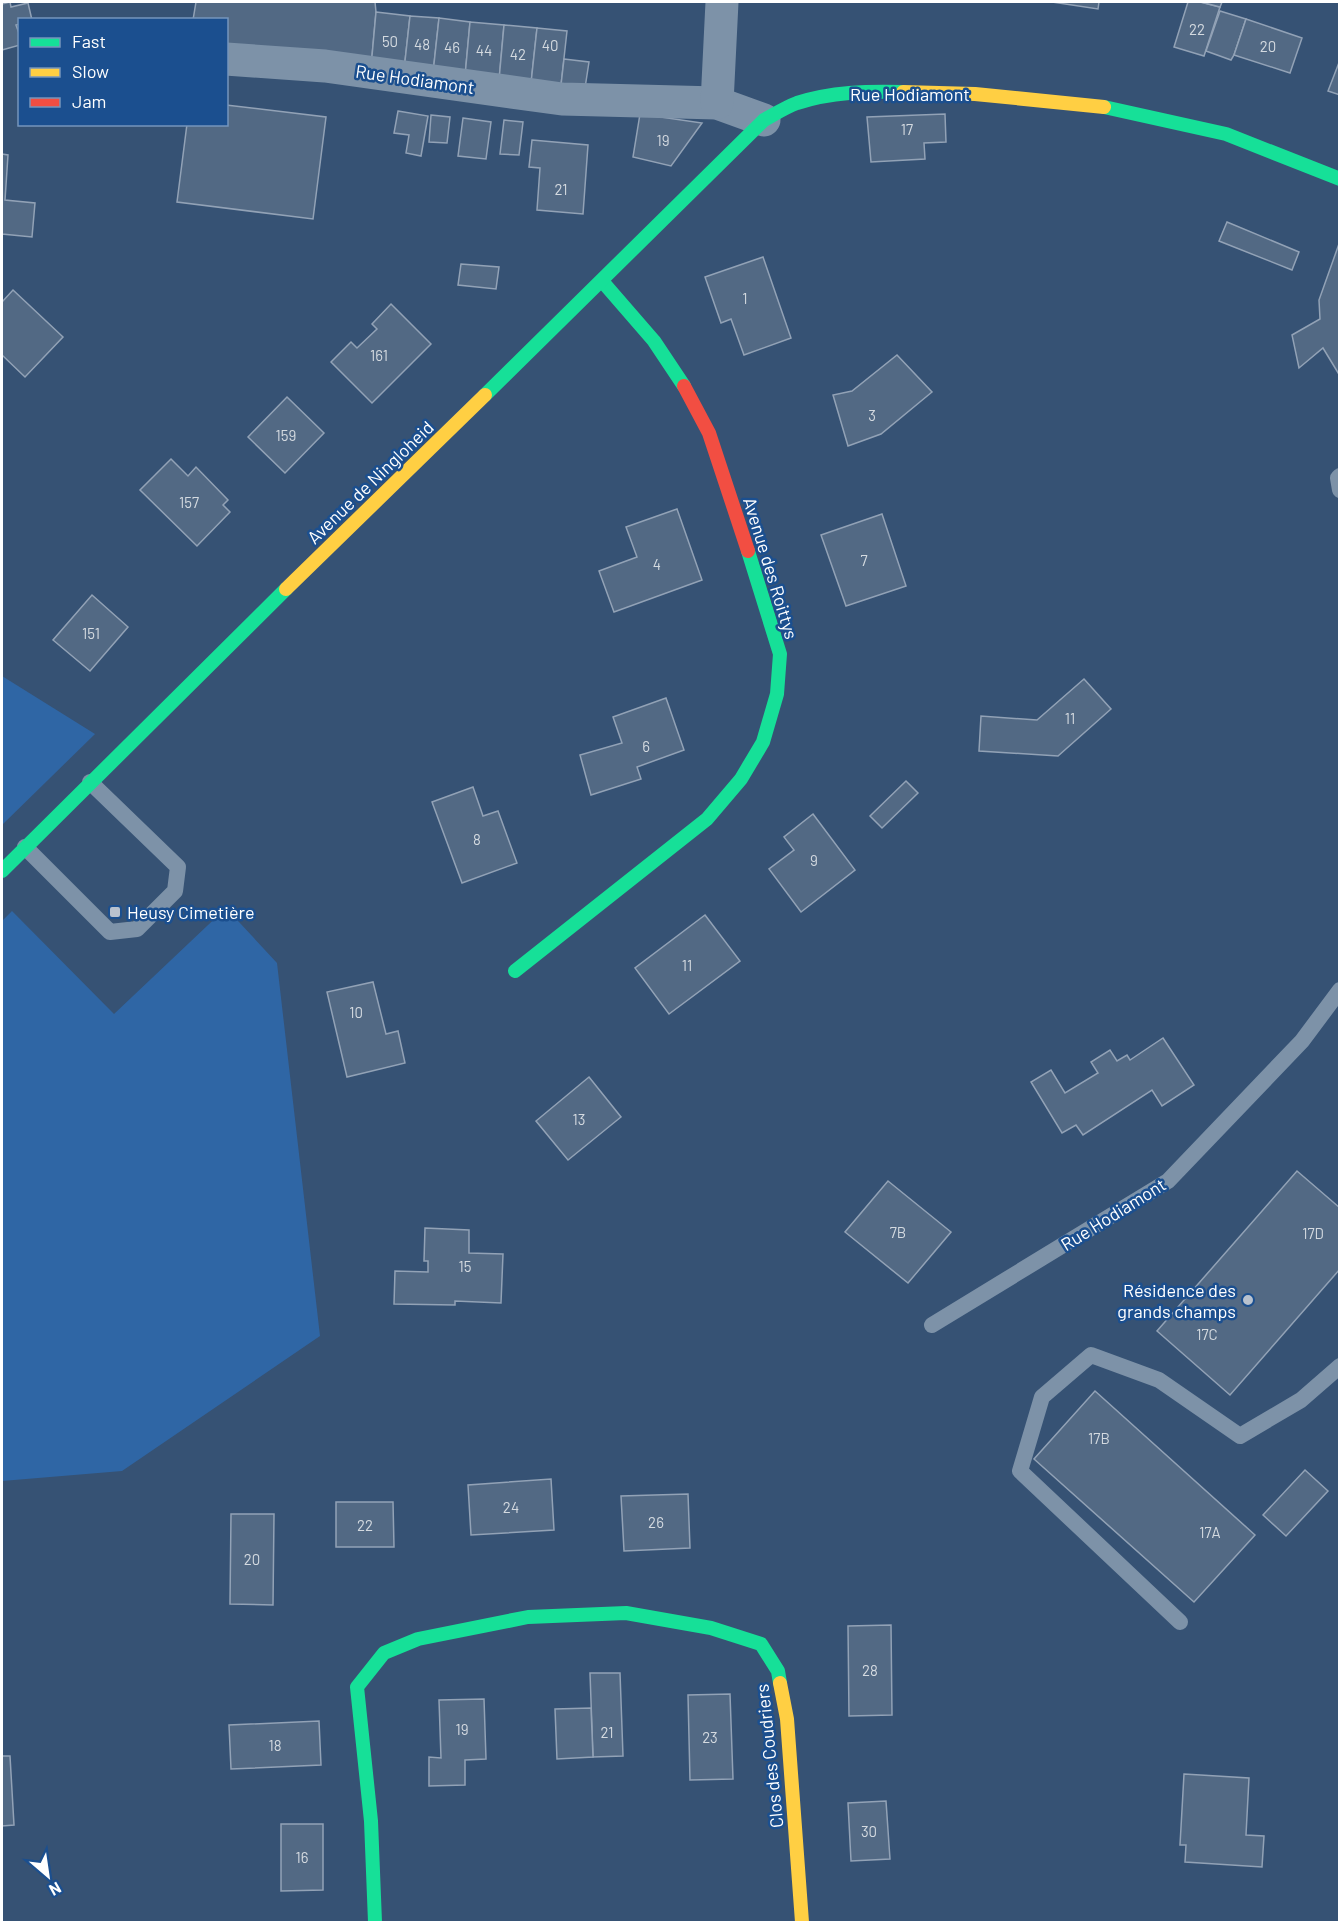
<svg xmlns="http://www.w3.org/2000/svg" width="1341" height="1924" font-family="Barlow,sans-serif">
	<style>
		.green { fill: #2f66a5 }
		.building { fill: #526984; stroke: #92a2b6; stroke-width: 1.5 }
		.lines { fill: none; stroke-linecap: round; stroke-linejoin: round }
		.lane { stroke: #7d92a8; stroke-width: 16 }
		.street { stroke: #7d92a8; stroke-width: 33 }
		.fast { stroke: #16e098; stroke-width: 14 }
		.slow { stroke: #ffcf43; stroke-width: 14 }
		.jam { stroke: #f24e42; stroke-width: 14 }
		.poi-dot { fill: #b9c2ce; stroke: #1b4f8f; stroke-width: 2 }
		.labels { text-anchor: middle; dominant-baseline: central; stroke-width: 5; stroke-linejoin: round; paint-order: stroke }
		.number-label { font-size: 15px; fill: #d4dae0 }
		.street-label { font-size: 18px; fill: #fff; stroke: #1b4f8f }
		.poi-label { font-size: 18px; fill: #fff; stroke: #1b4f8f; text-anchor: start }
	</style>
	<rect width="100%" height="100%" fill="#365274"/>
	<g class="green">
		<polygon points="2,676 95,734 2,825"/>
		<polygon points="226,908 277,963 320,1336 122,1471 2,1481 2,921 12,911 114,1014"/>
	</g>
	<g class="building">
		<polygon points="10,2 11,7 28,3 32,20 20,20 20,24 16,25 20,36 20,45 2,50 2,4"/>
		<polygon points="196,2 375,2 376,12 371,67 226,45 226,20 193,20"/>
		<polygon points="1052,2 1099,2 1098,9"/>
		<polygon points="1188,2 1200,2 1220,7 1204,56 1174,47"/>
		<polygon points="1201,2 1222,2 1220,7"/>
		<polygon points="1220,11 1246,19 1234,55 1231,60 1206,51"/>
		<polygon points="376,12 410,16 404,70 371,67"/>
		<polygon points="410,16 439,18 433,73 404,70"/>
		<polygon points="439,18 470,22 465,76 433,73"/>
		<polygon points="1246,19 1302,38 1290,73 1234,55"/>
		<polygon points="470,22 504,25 499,80 465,76"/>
		<polygon points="504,25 537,28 531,83 499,80"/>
		<polygon points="537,28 567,31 561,85 531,83"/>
		<polygon points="564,59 589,62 585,88 561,85"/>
		<polygon points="1340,60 1340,95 1328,91"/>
		<polygon points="226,105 326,117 313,219 177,202 187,124 226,124"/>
		<polygon points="398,111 428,116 421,156 406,153 409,135 394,133"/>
		<polygon points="640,114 702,123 671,166 633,157"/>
		<polygon points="945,114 946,142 924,143 925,159 871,162 867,117"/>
		<polygon points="431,115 450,117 447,143 429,142"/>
		<polygon points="463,118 491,122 486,159 458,156"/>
		<polygon points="504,120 523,122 519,155 500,154"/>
		<polygon points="532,140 588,145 583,214 537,210 540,168 529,167"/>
		<polygon points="2,154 8,155 5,200 35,203 32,237 2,234"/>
		<polygon points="1227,222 1299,252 1292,270 1219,241"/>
		<polygon points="1340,241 1340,376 1323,348 1299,368 1292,335 1320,319 1319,300"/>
		<polygon points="763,257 791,338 744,355 731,319 721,323 705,277"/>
		<polygon points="461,264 499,267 496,289 458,285"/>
		<polygon points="13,290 63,337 25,377 2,355 2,302"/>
		<polygon points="391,304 431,344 372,403 331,362 351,342 357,348 377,329 372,324"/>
		<polygon points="897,355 932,392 881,434 848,446 833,395 852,391"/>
		<polygon points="287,397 324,433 285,473 248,437"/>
		<polygon points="171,459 188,476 196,467 228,500 223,505 230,512 197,546 140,490"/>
		<polygon points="677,509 702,580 614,612 599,571 637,557 626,527"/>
		<polygon points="882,514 906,586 846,606 821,535"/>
		<polygon points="92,595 128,627 90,671 53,640"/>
		<polygon points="1084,679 1111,709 1058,756 979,751 981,716 1037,720"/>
		<polygon points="666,698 684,750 637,767 641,779 591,795 580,755 622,743 613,717"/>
		<polygon points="906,781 918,793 882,828 870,816"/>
		<polygon points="473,787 483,816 498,811 517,863 462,883 432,802"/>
		<polygon points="813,814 855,870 801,912 769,869 794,850 784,837"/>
		<polygon points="705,915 740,961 669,1014 635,968"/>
		<polygon points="373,982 386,1034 398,1031 405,1063 347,1077 327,992"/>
		<polygon points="1163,1038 1194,1085 1162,1106 1152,1090 1083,1135 1076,1125 1062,1133 1031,1082 1051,1070 1065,1093 1098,1073 1091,1062 1110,1050 1117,1061 1127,1055 1130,1060"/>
		<polygon points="589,1077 621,1117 568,1160 536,1121"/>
		<polygon points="1297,1171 1340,1208 1340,1269 1230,1395 1157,1331"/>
		<polygon points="888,1181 951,1232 908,1283 845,1232"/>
		<polygon points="425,1228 469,1230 469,1253 503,1254 501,1303 455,1301 455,1305 394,1304 395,1271 428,1272 428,1261 424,1261"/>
		<polygon points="1095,1391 1255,1535 1194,1602 1034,1459"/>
		<polygon points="1305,1470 1328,1491 1286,1536 1263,1515"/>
		<polygon points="551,1479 554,1530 471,1535 468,1485"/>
		<polygon points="688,1494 690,1548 624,1551 621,1496"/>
		<polygon points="336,1502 393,1502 394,1547 336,1547"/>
		<polygon points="231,1514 274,1514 273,1605 230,1604"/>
		<polygon points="891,1625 892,1715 849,1716 848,1626"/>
		<polygon points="590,1673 620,1673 623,1756 593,1757"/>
		<polygon points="730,1694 733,1779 690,1780 688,1695"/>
		<polygon points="484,1699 486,1759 465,1760 465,1785 429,1786 429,1757 441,1758 439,1700"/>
		<polygon points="591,1708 593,1757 557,1759 555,1709"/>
		<polygon points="319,1721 321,1765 231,1769 229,1725"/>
		<polygon points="2,1756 10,1756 14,1825 2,1826"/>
		<polygon points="1184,1774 1249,1778 1246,1835 1264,1836 1262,1867 1185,1862 1186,1845 1180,1845"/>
		<polygon points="886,1801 890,1859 851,1861 848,1803"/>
		<polygon points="281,1824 323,1824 323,1890 281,1891"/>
	</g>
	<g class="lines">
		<g class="lane">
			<polyline points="1340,476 1338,478 1340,490"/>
			<polyline points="25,847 110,932 137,929 175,891 178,867 90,782"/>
			<polyline points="932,1325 1168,1181 1302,1041 1340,990"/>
			<polyline points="1180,1622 1020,1471 1042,1397 1091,1355 1159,1380 1240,1436 1301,1400 1340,1366"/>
		</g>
		<g class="street">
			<polyline points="226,59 325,66 562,99 717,103 764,120"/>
			<polyline points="717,103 722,2"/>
		</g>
		<g class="fast">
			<polyline points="1104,107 1226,134 1340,179"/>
			<polyline points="602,281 654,341 684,386"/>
			<path d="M485,395L764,120C775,114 786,107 797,103C831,92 867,91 903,92"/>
			<polyline points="2,871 286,589"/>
			<polyline points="515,971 707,819 741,779 763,742 777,694 780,654 748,551"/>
			<polyline points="375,1922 371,1821 357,1687 384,1653 418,1639 528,1617 626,1613 711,1628 761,1644 778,1671 780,1683"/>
		</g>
		<g class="slow">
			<polyline points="903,92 975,94 1104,107"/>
			<polyline points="286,589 485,395"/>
			<polyline points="780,1683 787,1719 802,1922"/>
		</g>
		<polyline class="jam" points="684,386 709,433 748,551"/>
	</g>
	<g class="poi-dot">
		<rect x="109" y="906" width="12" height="12" rx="3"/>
		<circle cx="1248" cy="1300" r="6"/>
	</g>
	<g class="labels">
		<g class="number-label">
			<text x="1197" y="29">22</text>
			<text x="390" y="41">50</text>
			<text x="422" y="44">48</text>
			<text x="550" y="45">40</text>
			<text x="1268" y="46">20</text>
			<text x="452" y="47">46</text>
			<text x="484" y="50">44</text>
			<text x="518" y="54">42</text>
			<text x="907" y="129">17</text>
			<text x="663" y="140">19</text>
			<text x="561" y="189">21</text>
			<text x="745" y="298">1</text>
			<text x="379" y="355">161</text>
			<text x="872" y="415">3</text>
			<text x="286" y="435">159</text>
			<text x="189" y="502">157</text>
			<text x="864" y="560">7</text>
			<text x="657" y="564">4</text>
			<text x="91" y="633">151</text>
			<text x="1070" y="718">11</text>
			<text x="646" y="746">6</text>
			<text x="477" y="839">8</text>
			<text x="814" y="860">9</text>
			<text x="687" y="965">11</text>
			<text x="356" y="1012">10</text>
			<text x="579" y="1119">13</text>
			<text x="898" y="1232">7B</text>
			<text x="1313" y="1233">17D</text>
			<text x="465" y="1266">15</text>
			<text x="1207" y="1334">17C</text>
			<text x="1099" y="1438">17B</text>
			<text x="511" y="1507">24</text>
			<text x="656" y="1522">26</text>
			<text x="365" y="1525">22</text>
			<text x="1210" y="1532">17A</text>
			<text x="252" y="1559">20</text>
			<text x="870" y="1670">28</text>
			<text x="462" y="1729">19</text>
			<text x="607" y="1732">21</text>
			<text x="710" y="1737">23</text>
			<text x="275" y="1745">18</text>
			<text x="869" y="1831">30</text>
			<text x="302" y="1857">16</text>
		</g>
		<g class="street-label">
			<text transform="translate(415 79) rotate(8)">Rue Hodiamont</text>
			<text x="910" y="94">Rue Hodiamont</text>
			<text transform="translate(370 482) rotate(-44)">Avenue de Ningloheid</text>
			<text transform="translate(771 568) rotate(73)">Avenue des Roittys</text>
			<text transform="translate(1113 1214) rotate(-32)">Rue Hodiamont</text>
			<text transform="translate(769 1756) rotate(-96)">Clos des Coudriers</text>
		</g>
		<g class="poi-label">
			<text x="127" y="912">Heusy Cimetière</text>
			<text x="1236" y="1290" text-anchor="end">Résidence des<tspan x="1236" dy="21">grands champs</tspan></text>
		</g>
	</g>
	<rect width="1341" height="1924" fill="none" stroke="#ffffff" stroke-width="6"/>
	<rect x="18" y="18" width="210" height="108" fill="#1b4f8f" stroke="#7695bc" stroke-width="1.5"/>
	<rect x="30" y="38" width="30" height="9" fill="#16e098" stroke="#7695bc" stroke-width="1.5"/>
	<text x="72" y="48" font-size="18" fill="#ffffff">Fast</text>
	<rect x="30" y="68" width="30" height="9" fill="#ffcf43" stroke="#7695bc" stroke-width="1.5"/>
	<text x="72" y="78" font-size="18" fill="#ffffff">Slow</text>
	<rect x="30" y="98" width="30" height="9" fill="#f24e42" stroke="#7695bc" stroke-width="1.5"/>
	<text x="72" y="108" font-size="18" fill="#ffffff">Jam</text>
	<g transform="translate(48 1876) rotate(151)" stroke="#1b4f8f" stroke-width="4.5" paint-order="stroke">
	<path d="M0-4.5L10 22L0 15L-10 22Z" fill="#ffffff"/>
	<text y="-9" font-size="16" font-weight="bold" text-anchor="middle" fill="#ffffff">N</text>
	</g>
</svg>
